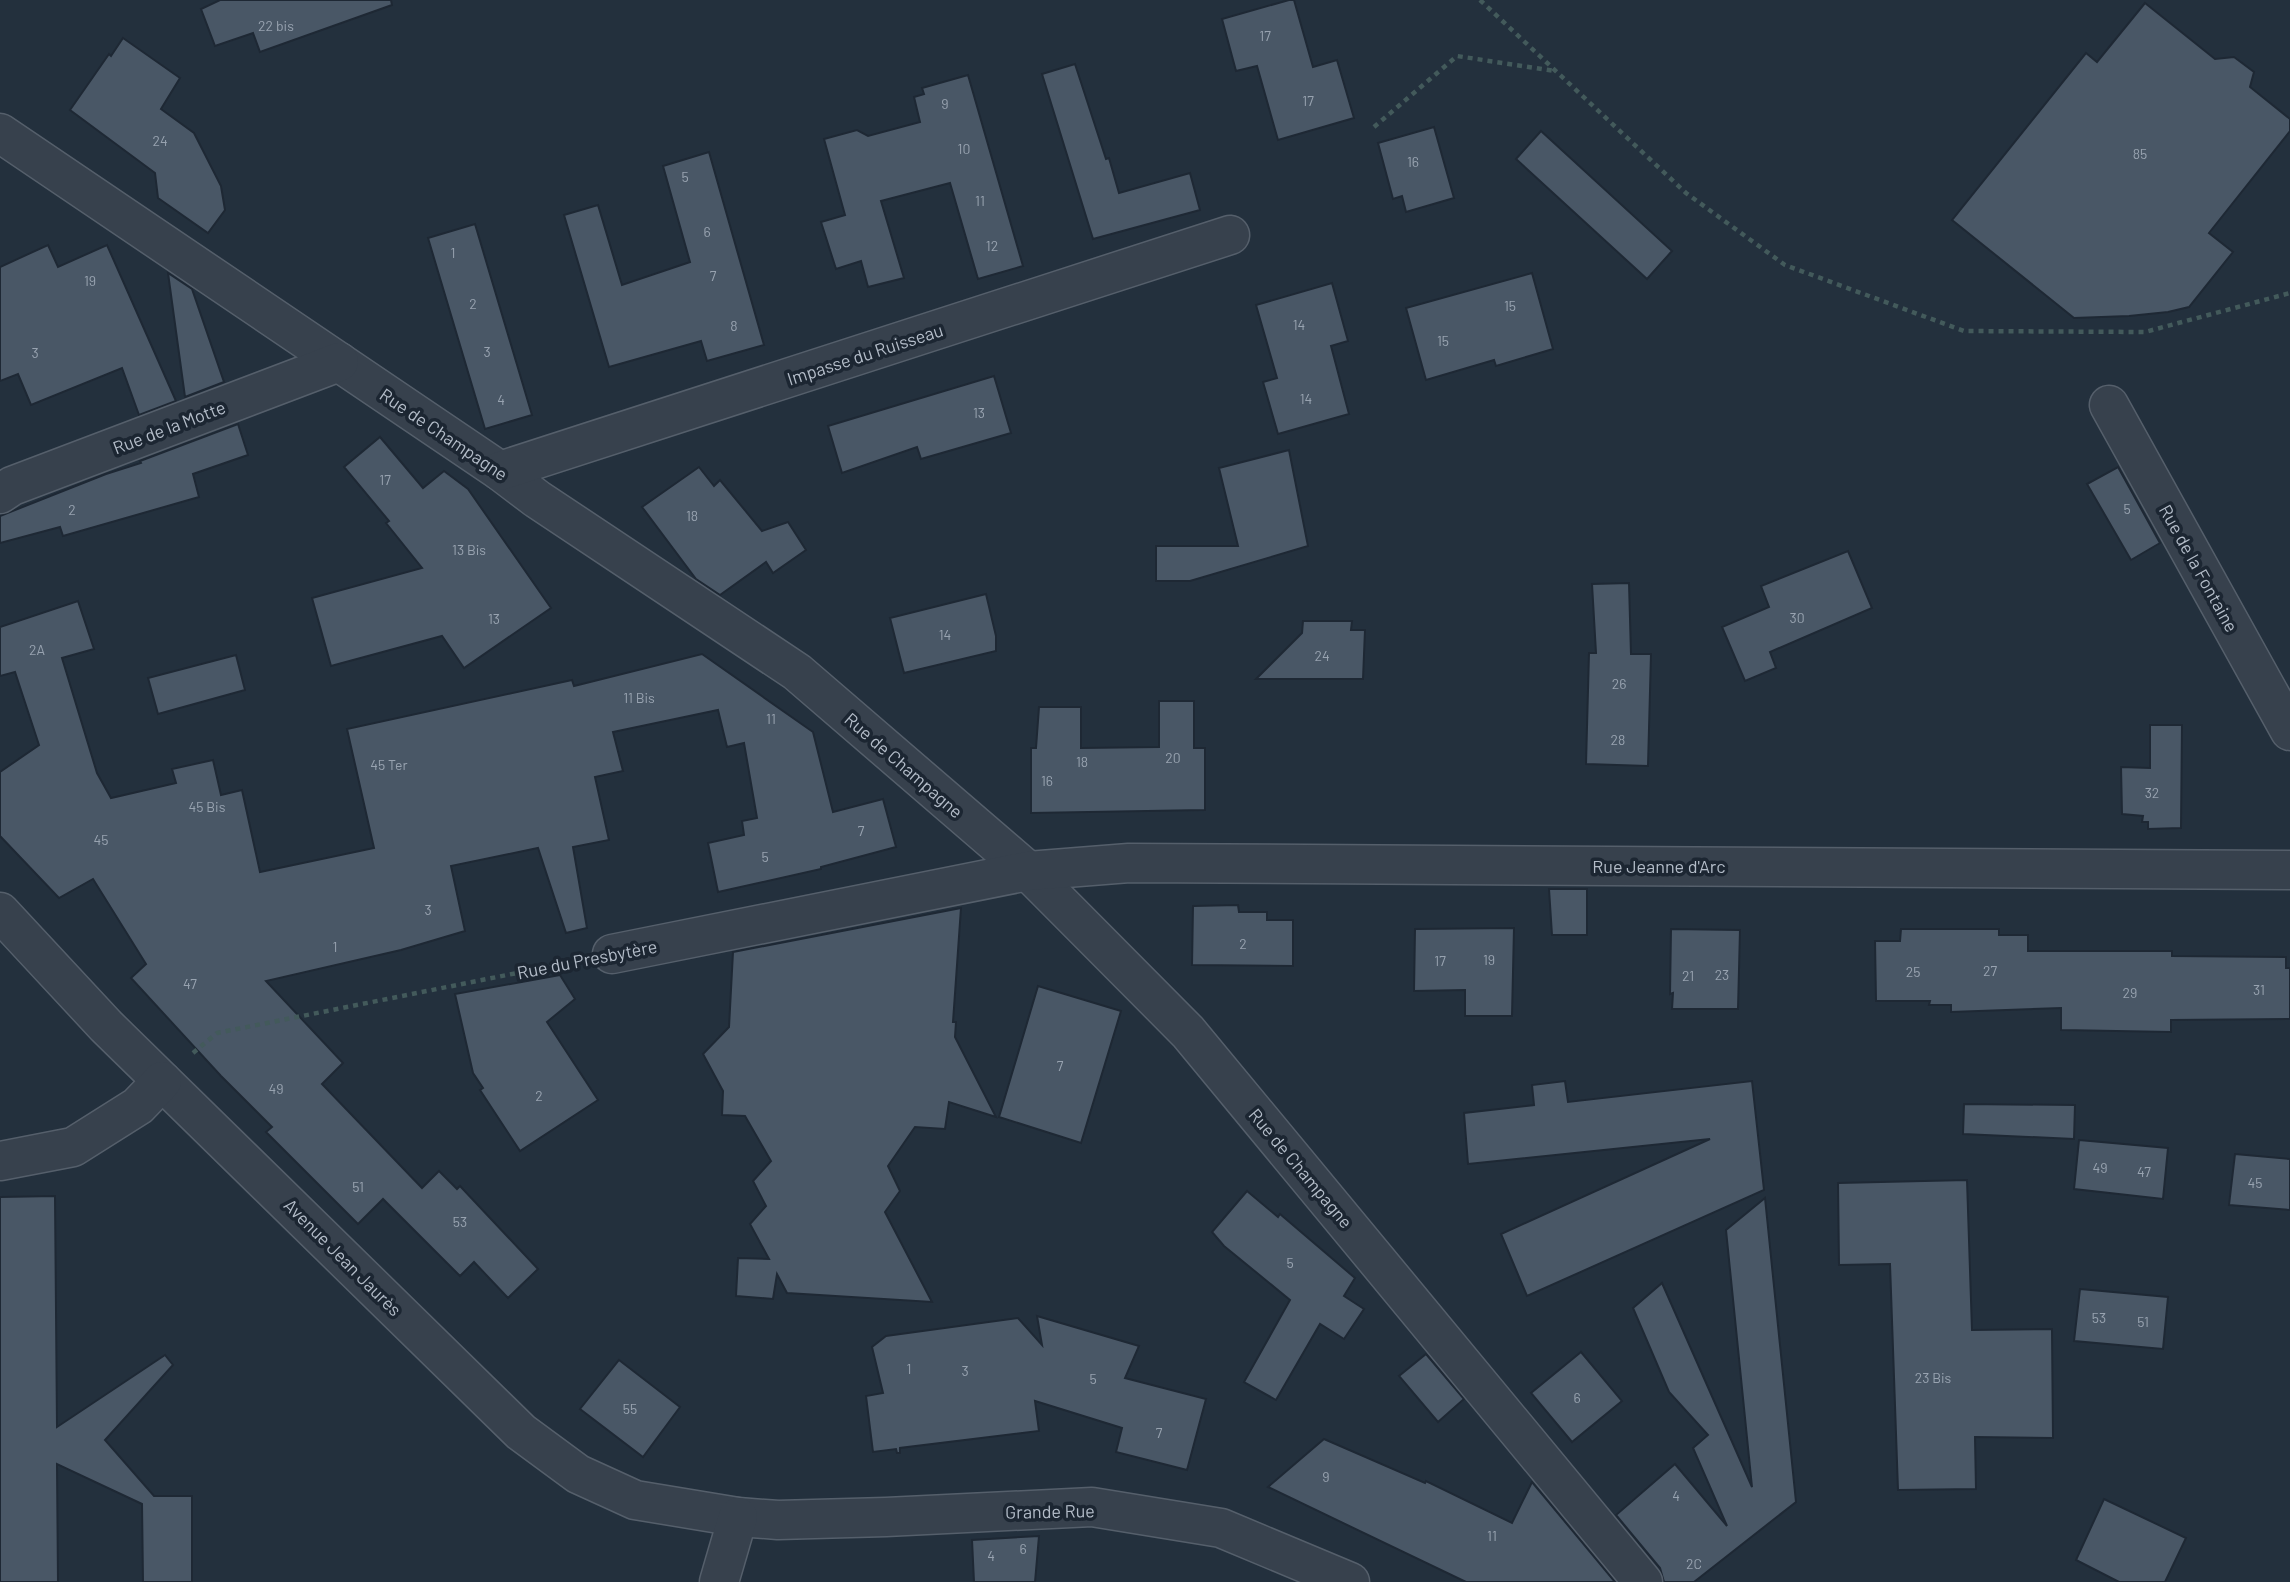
<svg xmlns="http://www.w3.org/2000/svg" width="2290" height="1582" font-family="Barlow,sans-serif">
	<style>
		.building { fill: #495766; stroke: #1e2834; stroke-width: 2 }
		.lines { fill: none; stroke-linecap: round; stroke-linejoin: round }
		.minor-casing { stroke: #555f6b; stroke-width: 41 }
		.path { stroke: #435a5b; stroke-width: 4.5; stroke-dasharray: 5 5; stroke-linecap: butt }
		.minor { stroke: #37414d; stroke-width: 38 }
		.labels { text-anchor: middle; dominant-baseline: central; stroke-width: 7; stroke-linejoin: round; paint-order: stroke }
		.number-label { font-size: 14px; fill: #98a3b0 }
		.street-label { font-size: 18px; fill: #b3bcc8; stroke: #1c2632 }
	</style>
	<rect width="100%" height="100%" fill="#23303d"/>
	<g class="building">
		<polygon points="220,0 391,0 392,5 260,52 253,33 215,46 201,9"/>
		<polygon points="1289,0 1294,0 1313,67 1337,60 1354,118 1278,140 1257,66 1236,71 1222,19"/>
		<polygon points="2145,3 2215,59 2234,57 2254,72 2250,87 2290,119 2290,131 2209,233 2233,252 2189,307 2168,312 2129,316 2074,318 1952,220 2086,53 2097,62"/>
		<polygon points="123,38 180,78 161,109 194,133 221,186 225,210 208,233 158,198 155,173 70,110 109,54 111,56"/>
		<polygon points="1075,64 1106,159 1109,158 1119,193 1190,173 1200,210 1093,239 1042,74"/>
		<polygon points="968,75 1023,266 978,279 950,183 881,201 904,278 868,287 861,261 836,269 821,222 845,215 824,139 857,130 868,136 920,122 914,97 924,94 922,88"/>
		<polygon points="1434,127 1454,198 1406,212 1402,196 1393,199 1378,143"/>
		<polygon points="1541,131 1672,251 1647,279 1516,159"/>
		<polygon points="709,152 764,345 707,361 701,341 609,367 564,215 598,205 622,285 690,262 663,166"/>
		<polygon points="475,224 532,415 485,429 428,238"/>
		<polygon points="48,245 58,267 107,245 176,401 139,415 122,368 31,405 18,374 0,381 0,267"/>
		<polygon points="168,273 192,289 224,382 185,397"/>
		<polygon points="1532,273 1553,349 1496,366 1494,360 1426,380 1406,308"/>
		<polygon points="1332,283 1348,341 1331,346 1349,414 1278,434 1263,382 1277,378 1256,305"/>
		<polygon points="994,376 1011,433 921,459 917,447 842,473 828,426"/>
		<polygon points="238,424 248,455 193,474 199,497 63,536 60,527 0,543 0,516 106,474 141,463 140,461"/>
		<polygon points="380,437 423,488 444,471 468,489 551,608 464,668 442,636 331,666 312,598 422,568 386,523 389,521 344,467"/>
		<polygon points="1289,450 1308,546 1190,581 1156,581 1156,546 1238,546 1219,468"/>
		<polygon points="699,467 714,486 720,480 762,531 788,522 806,550 773,573 766,562 720,595 696,579 642,507"/>
		<polygon points="2118,467 2160,543 2131,560 2087,484"/>
		<polygon points="1848,551 1872,608 1770,652 1776,668 1745,681 1722,627 1769,607 1761,586"/>
		<polygon points="1629,583 1631,654 1651,654 1648,766 1586,764 1589,653 1596,653 1592,584"/>
		<polygon points="986,594 996,636 996,651 904,673 890,618"/>
		<polygon points="78,601 94,649 62,658 97,773 111,798 176,783 172,769 213,760 221,795 242,790 260,872 374,848 347,729 572,680 574,686 702,654 813,732 833,812 883,799 896,847 821,867 821,869 718,892 708,843 744,835 742,821 757,818 744,743 727,747 718,710 613,732 623,771 595,777 609,840 573,847 587,928 566,933 538,848 451,866 465,931 401,950 266,981 343,1063 322,1084 422,1188 439,1171 457,1189 460,1186 538,1269 508,1298 474,1262 460,1276 383,1199 358,1224 266,1132 272,1127 221,1076 131,978 146,964 93,879 59,898 0,836 0,772 39,745 15,672 0,676 0,627"/>
		<polygon points="1303,621 1352,621 1351,630 1365,630 1363,679 1256,679 1302,633"/>
		<polygon points="236,655 245,690 158,714 148,678"/>
		<polygon points="1159,701 1194,701 1194,748 1205,748 1205,810 1031,813 1031,748 1036,748 1039,707 1081,707 1081,748 1159,747"/>
		<polygon points="2150,725 2182,725 2181,828 2148,829 2148,822 2142,822 2143,816 2122,814 2121,767 2150,768"/>
		<polygon points="1549,889 1587,889 1587,935 1552,935"/>
		<polygon points="1238,905 1239,912 1267,912 1267,920 1293,920 1293,966 1192,965 1193,906"/>
		<polygon points="961,908 953,1022 956,1022 955,1037 996,1117 949,1102 945,1129 915,1127 888,1166 900,1191 885,1212 932,1302 787,1293 777,1274 773,1299 736,1296 738,1258 769,1259 750,1224 766,1206 753,1181 771,1161 745,1116 722,1115 723,1091 703,1054 729,1027 733,952"/>
		<polygon points="1514,928 1512,1016 1465,1016 1465,990 1414,991 1415,929"/>
		<polygon points="1671,929 1740,930 1738,1009 1672,1009 1673,993 1670,994"/>
		<polygon points="1901,929 1999,929 1999,935 2028,935 2028,951 2172,951 2172,956 2286,957 2286,968 2290,968 2290,1019 2171,1020 2171,1032 2061,1030 2061,1008 1951,1012 1951,1005 1929,1005 1930,1001 1876,1001 1875,941 1900,941"/>
		<polygon points="560,975 575,999 547,1022 598,1100 520,1151 480,1090 483,1088 473,1073 455,994"/>
		<polygon points="1038,986 1121,1011 1081,1143 999,1117"/>
		<polygon points="1565,1081 1568,1102 1752,1081 1764,1190 1527,1296 1501,1234 1710,1139 1468,1164 1464,1113 1534,1105 1532,1085"/>
		<polygon points="1964,1104 2075,1105 2074,1139 1963,1134"/>
		<polygon points="2079,1140 2168,1148 2163,1199 2074,1189"/>
		<polygon points="2235,1154 2290,1159 2290,1210 2229,1205"/>
		<polygon points="1967,1180 1972,1330 2052,1329 2053,1438 1975,1437 1976,1489 1898,1490 1890,1264 1839,1265 1838,1183"/>
		<polygon points="1247,1191 1278,1217 1280,1214 1355,1278 1344,1296 1364,1309 1344,1339 1320,1324 1276,1400 1244,1382 1290,1300 1224,1246 1212,1232"/>
		<polygon points="55,1196 57,1427 165,1355 173,1365 105,1440 154,1496 192,1496 192,1582 143,1582 142,1504 57,1464 58,1582 0,1582 0,1197"/>
		<polygon points="1765,1198 1796,1502 1694,1582 1664,1582 1660,1568 1616,1515 1675,1464 1727,1526 1693,1448 1708,1435 1669,1392 1633,1308 1662,1283 1752,1487 1726,1230"/>
		<polygon points="2080,1289 2168,1297 2163,1349 2074,1341"/>
		<polygon points="1037,1316 1139,1346 1125,1378 1206,1399 1187,1470 1116,1452 1122,1428 1035,1401 1039,1431 900,1448 900,1453 897,1453 896,1449 873,1452 866,1396 883,1393 872,1347 886,1336 1018,1318 1042,1345"/>
		<polygon points="1581,1352 1622,1401 1572,1442 1531,1393"/>
		<polygon points="1426,1354 1464,1399 1438,1422 1399,1376"/>
		<polygon points="619,1360 680,1407 643,1457 580,1409"/>
		<polygon points="1324,1439 1425,1483 1426,1481 1512,1523 1532,1482 1615,1582 1466,1582 1268,1487"/>
		<polygon points="2104,1499 2186,1538 2165,1582 2119,1582 2076,1560"/>
		<polygon points="1039,1536 1035,1582 974,1582 972,1540"/>
	</g>
	<g class="lines">
		<defs>
			<g id="minor">
				<polyline points="0,133 500,471 537,499 797,672 1028,871 1188,1032 1643,1582"/>
				<polyline points="2109,405 2290,731"/>
				<polyline points="500,471 1230,235"/>
				<polyline points="0,494 12,486 339,362"/>
				<polyline points="0,912 106,1026 521,1432 578,1474 635,1500 738,1517 778,1520 886,1517 1092,1507 1221,1528 1350,1582"/>
				<polyline points="612,954 1028,871 1129,863 2290,870"/>
				<polyline points="0,1161 73,1147 138,1106 162,1081"/>
				<polyline points="719,1582 738,1517"/>
			</g>
		</defs>
		<use href="#minor" class="minor-casing"/>
		<g class="path">
			<polyline points="1480,0 1686,193 1785,265 1964,331 2145,332 2290,293"/>
			<polyline points="1374,127 1457,56 1555,71"/>
			<polyline points="193,1053 217,1033 572,962"/>
		</g>
		<use href="#minor" class="minor"/>
	</g>
	<g class="labels">
		<g class="number-label">
			<text x="276" y="25">22 bis</text>
			<text x="1265" y="35">17</text>
			<text x="1308" y="100">17</text>
			<text x="945" y="103">9</text>
			<text x="160" y="140">24</text>
			<text x="964" y="148">10</text>
			<text x="2140" y="153">85</text>
			<text x="1413" y="161">16</text>
			<text x="685" y="176">5</text>
			<text x="980" y="200">11</text>
			<text x="707" y="231">6</text>
			<text x="992" y="245">12</text>
			<text x="453" y="252">1</text>
			<text x="713" y="275">7</text>
			<text x="90" y="280">19</text>
			<text x="473" y="303">2</text>
			<text x="1510" y="305">15</text>
			<text x="1299" y="324">14</text>
			<text x="734" y="325">8</text>
			<text x="1443" y="340">15</text>
			<text x="487" y="351">3</text>
			<text x="35" y="352">3</text>
			<text x="1306" y="398">14</text>
			<text x="501" y="399">4</text>
			<text x="979" y="412">13</text>
			<text x="385" y="479">17</text>
			<text x="2127" y="508">5</text>
			<text x="72" y="509">2</text>
			<text x="692" y="515">18</text>
			<text x="469" y="549">13 Bis</text>
			<text x="1797" y="617">30</text>
			<text x="494" y="618">13</text>
			<text x="945" y="634">14</text>
			<text x="37" y="649">2A</text>
			<text x="1322" y="655">24</text>
			<text x="1619" y="683">26</text>
			<text x="639" y="697">11 Bis</text>
			<text x="771" y="718">11</text>
			<text x="1618" y="739">28</text>
			<text x="1173" y="757">20</text>
			<text x="1082" y="761">18</text>
			<text x="389" y="764">45 Ter</text>
			<text x="1047" y="780">16</text>
			<text x="2152" y="792">32</text>
			<text x="207" y="806">45 Bis</text>
			<text x="861" y="830">7</text>
			<text x="101" y="839">45</text>
			<text x="765" y="856">5</text>
			<text x="428" y="909">3</text>
			<text x="1243" y="943">2</text>
			<text x="335" y="946">1</text>
			<text x="1489" y="959">19</text>
			<text x="1440" y="960">17</text>
			<text x="1990" y="970">27</text>
			<text x="1913" y="971">25</text>
			<text x="1722" y="974">23</text>
			<text x="1688" y="975">21</text>
			<text x="190" y="983">47</text>
			<text x="2259" y="989">31</text>
			<text x="2130" y="992">29</text>
			<text x="1060" y="1065">7</text>
			<text x="276" y="1088">49</text>
			<text x="539" y="1095">2</text>
			<text x="2100" y="1167">49</text>
			<text x="2144" y="1171">47</text>
			<text x="2255" y="1182">45</text>
			<text x="358" y="1186">51</text>
			<text x="460" y="1221">53</text>
			<text x="1290" y="1262">5</text>
			<text x="2099" y="1317">53</text>
			<text x="2143" y="1321">51</text>
			<text x="909" y="1368">1</text>
			<text x="965" y="1370">3</text>
			<text x="1933" y="1377">23 Bis</text>
			<text x="1093" y="1378">5</text>
			<text x="1577" y="1397">6</text>
			<text x="630" y="1408">55</text>
			<text x="1159" y="1432">7</text>
			<text x="1326" y="1476">9</text>
			<text x="1676" y="1495">4</text>
			<text x="1492" y="1535">11</text>
			<text x="1023" y="1548">6</text>
			<text x="991" y="1555">4</text>
			<text x="1694" y="1563">2C</text>
		</g>
		<g class="street-label">
			<text transform="translate(865 354) rotate(-18)">Impasse du Ruisseau</text>
			<text transform="translate(169 427) rotate(-21)">Rue de la Motte</text>
			<text transform="translate(444 434) rotate(34)">Rue de Champagne</text>
			<text transform="translate(2199 568) rotate(61)">Rue de la Fontaine</text>
			<text transform="translate(904 765) rotate(41)">Rue de Champagne</text>
			<text x="1659" y="866">Rue Jeanne d'Arc</text>
			<text transform="translate(587 959) rotate(-11)">Rue du Presbytère</text>
			<text transform="translate(1301 1168) rotate(50)">Rue de Champagne</text>
			<text transform="translate(343 1257) rotate(45)">Avenue Jean Jaurès</text>
			<text transform="translate(1050 1511) rotate(-1)">Grande Rue</text>
		</g>
	</g>
</svg>
